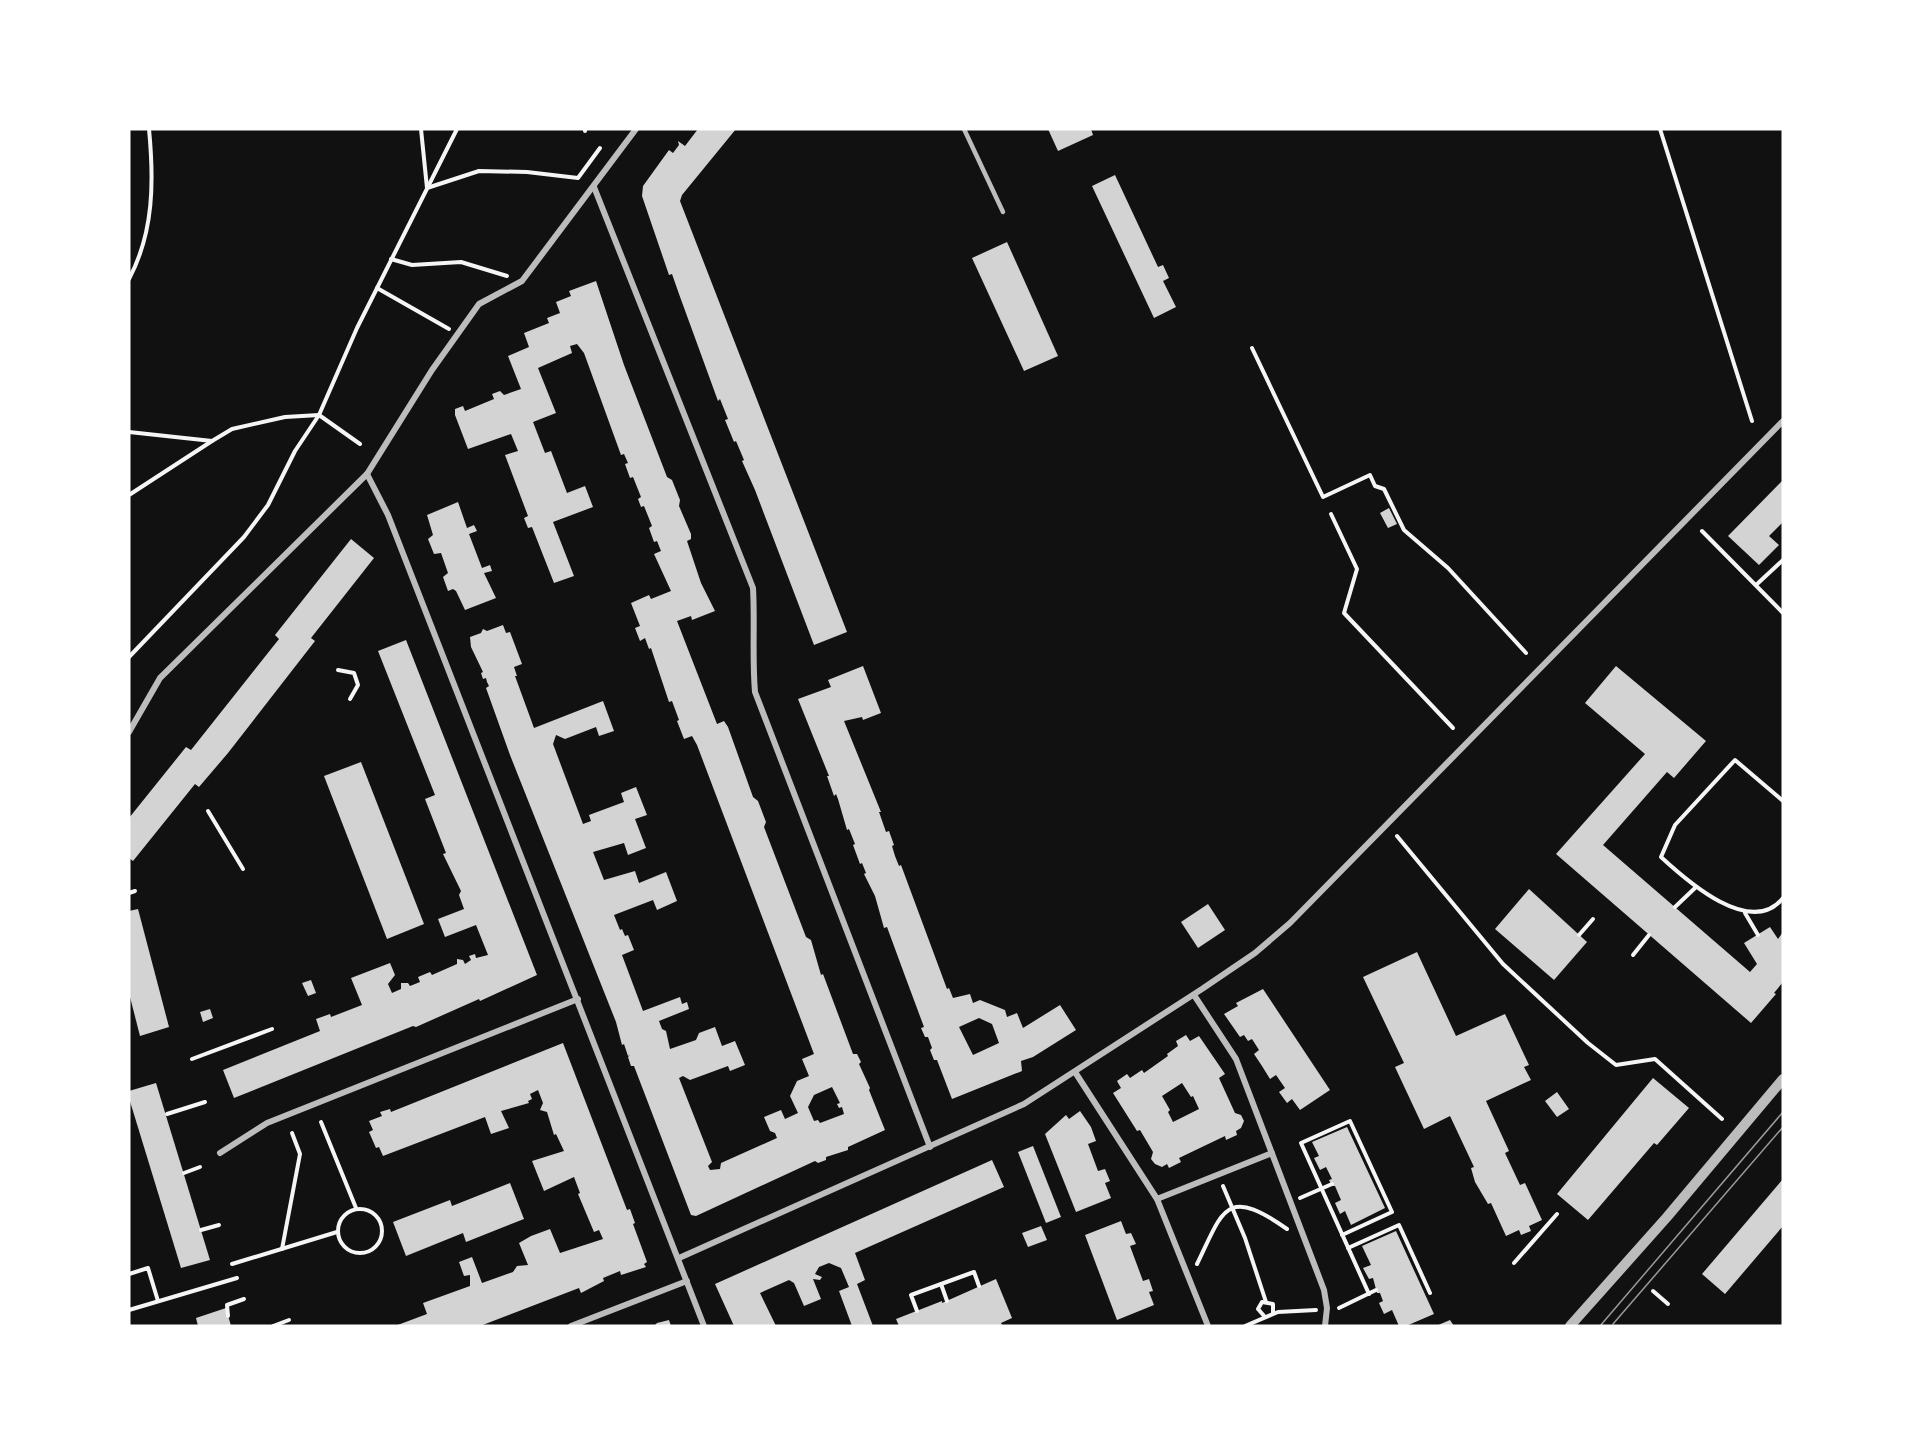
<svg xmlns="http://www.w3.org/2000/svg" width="1912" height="1455" font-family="Quicksand,sans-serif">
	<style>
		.building { fill: #d3d3d3; fill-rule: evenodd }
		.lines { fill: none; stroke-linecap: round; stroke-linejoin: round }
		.path { stroke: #f5f5f5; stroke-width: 4 }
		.service { stroke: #bcbcbc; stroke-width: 4.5 }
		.minor { stroke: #bcbcbc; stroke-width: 6 }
		.tertiary { stroke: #bcbcbc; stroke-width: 10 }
		.tram { stroke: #9a9a9a; stroke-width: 1.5 }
	</style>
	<rect width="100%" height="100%" fill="#111"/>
	<g class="building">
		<polygon points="698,129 736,129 682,195 680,201 847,632 814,645 755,490 742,461 744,460 736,441 734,442 725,420 728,419 720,399 718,401 679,294 672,274 669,275 642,196 643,186 669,150 673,153 679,145 678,141 685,146"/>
		<polygon points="1048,129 1091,129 1093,135 1058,151"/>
		<polygon points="1115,175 1158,267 1163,265 1169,278 1163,281 1176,307 1154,318 1092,186"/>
		<polygon points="1007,242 1058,356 1024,371 972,258"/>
		<path d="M596,281L624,365L667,477L672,480L680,500L679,506L691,534V539L687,541L701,583L715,611L692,620L691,616L677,621L717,724L724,721L728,727L753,797L758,801L766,822L764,827L806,937L811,940L821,975L823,974L853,1054H857L861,1062L859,1064L870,1088L869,1090L885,1130L848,1147V1150L826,1157V1160L818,1163L815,1161L696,1216L691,1215L634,1066H631L628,1057L630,1055L628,1056L624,1044L622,1045L616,1022L510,755L486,688L489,686L487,682L486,678L483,679L481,673L483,672L471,647L470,637L481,633L483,629L487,631L503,625L506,633L510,632L522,664L514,667L517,676H515L534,728L603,701L614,731L599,736L596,727L565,739L556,735L553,744L583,824L591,821L589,815L624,802L621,793L636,787L647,815L635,819L646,848L628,855L624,843L593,852L604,880L635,871L639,883L666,872L677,901L657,910L653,900L614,915L620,930L622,929L625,936L628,935L634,950L622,955L643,1011L680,997L682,1004L687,1002L689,1009L659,1021L662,1029L666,1031L670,1049L696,1040L699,1033L715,1027L722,1046L735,1041L745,1065L730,1071L728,1066L690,1080L683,1076L679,1078L712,1162L708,1166L710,1170L720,1169L721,1163L777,1138L775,1133L770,1131L764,1117L781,1110L785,1119L798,1113L790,1096L797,1081L809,1076L802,1059L814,1054L697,745L692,736L684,739L677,721L679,720L672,701L669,702L651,648L649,649L645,638L640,641L635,628L640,626L631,603L649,595L651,599L671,591L654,554L661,551L657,541L654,542L649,528L652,526L644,506L641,507L638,499L641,497L633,477L630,478L625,464L628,463L624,454L621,455L584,353L577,344L570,346L572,353L538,368L556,413L533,422L545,453L551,451L567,493L585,486L593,507L553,522L574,576L554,583L532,527L528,528L524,518L528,516L505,455L518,451L511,434L468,449L455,415V409L463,406L465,411L494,399L492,394L500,391L504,395L521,389L508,356L529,347L524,333L549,323L547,318L560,313L556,302L571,296L569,291ZM832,1087L840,1103L837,1104L839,1108L842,1107L844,1114L820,1123L818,1120L814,1121L808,1107L814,1095Z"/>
		<polygon points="1783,480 1783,522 1769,536 1779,545 1759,565 1728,536"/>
		<polygon points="458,502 467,528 474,525 477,531 469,534 482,568 490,565 492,571 484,573 496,598 465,610 456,591 453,589 448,591 443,577 448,573 441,553 434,554 428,539 433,535 427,515"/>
		<polygon points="1389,508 1397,524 1388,528 1380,513"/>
		<polygon points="351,539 374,558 311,638 315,641 228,753 199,787 195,784 133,861 129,858 129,818 186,747 191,750 279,639 275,635"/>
		<polygon points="406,640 537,975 480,1001 479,999 416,1027 413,1026 234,1098 223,1070 320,1031 316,1019 330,1014 331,1017 362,1005 351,978 390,963 395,975 388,984 392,993 401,989 401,983 408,983 410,986 420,982 418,977 430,972 432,975 457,964 457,959 463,960 465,964 471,960 469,956 475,954 476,958 488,955 476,925 445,937 438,919 464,909 459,895 461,891 443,854 446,853 425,799 435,795 378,651"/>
		<path d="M863,666L881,713L863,720L862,717L844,721L881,812H879L886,832L889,831L894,845L892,846L895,856L899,866L901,865L947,989L949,988L953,998L970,994L973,1003L980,1000L1005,1010L1007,1017L1017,1013L1023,1028L1060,1005L1076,1030L1033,1057L1021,1061L1022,1071L952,1099L937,1060H934L930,1050L932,1048L928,1037H925L921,1028L924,1027L905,976L887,927L884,928L875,896L864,874L866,873L862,863L860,864L853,845L855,844L849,829L847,830L838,799L836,794L834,796L827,776H829L798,699L831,687L828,680ZM979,1018L992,1024L999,1043L973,1055L959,1027Z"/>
		<polygon points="1616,666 1706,741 1674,778 1667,772 1603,845 1750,972 1757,964 1744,943 1770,927 1778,939 1783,932 1783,982 1774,993 1776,994 1751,1023 1556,854 1645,754 1585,703"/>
		<polygon points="361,762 424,924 387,939 324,776"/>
		<polygon points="1529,889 1587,942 1554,980 1495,929"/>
		<polygon points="1208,904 1225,930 1198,948 1181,922"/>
		<polygon points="138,909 169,1027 140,1036 129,993 129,911"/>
		<polygon points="1417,952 1456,1036 1505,1014 1529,1065 1524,1067 1531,1080 1486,1101 1509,1151 1505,1153 1520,1185 1525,1183 1542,1220 1529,1226 1531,1231 1521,1235 1519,1230 1506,1236 1491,1203 1488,1204 1475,1182 1471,1168 1474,1167 1450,1116 1424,1129 1395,1067 1404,1063 1363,977"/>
		<polygon points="311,980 316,993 308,996 302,983"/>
		<polygon points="1263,989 1330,1090 1300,1110 1292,1099 1287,1103 1279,1092 1285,1088 1276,1075 1270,1079 1262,1066 1254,1054 1259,1050 1252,1039 1248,1041 1244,1035 1240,1037 1224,1014 1238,1006 1236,1003"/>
		<polygon points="210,1009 213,1018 203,1022 200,1012"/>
		<path d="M1186,1035L1190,1041L1199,1036L1225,1074L1219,1078L1235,1113L1241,1115L1244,1121L1241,1128L1236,1131L1237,1135L1226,1140L1225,1136L1179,1158L1181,1162L1169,1168L1167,1164L1162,1167L1155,1164L1151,1159L1153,1152L1140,1130L1137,1131L1113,1093L1121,1088L1117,1081L1127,1074L1130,1078L1142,1070L1144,1073L1168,1056L1167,1054L1178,1046L1176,1041ZM1182,1083L1191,1097L1193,1096L1199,1109L1173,1122L1168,1112L1170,1110L1162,1096Z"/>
		<polygon points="563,1043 627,1210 630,1209 635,1223 633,1224 647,1262 644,1264 646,1267 621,1275 620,1271 603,1278 604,1281 581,1293 579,1288 480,1326 395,1326 427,1314 423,1303 470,1286 470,1275 464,1276 459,1262 472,1257 482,1283 513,1272 517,1266 528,1265 519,1243 531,1236 550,1229 560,1253 603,1239 599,1230 594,1232 578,1194 580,1193 574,1177 544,1191 532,1161 564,1151 556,1134 554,1135 547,1112 540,1110 543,1103 538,1090 530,1094 532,1099 528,1101 529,1103 501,1111 509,1128 491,1134 485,1117 383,1156 379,1147 376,1148 369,1132 373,1130 369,1121 382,1116 380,1112 390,1109 391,1112"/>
		<polygon points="1653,1078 1689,1108 1657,1145 1654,1143 1588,1220 1557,1194"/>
		<polygon points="156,1083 210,1260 181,1268 129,1098 129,1091"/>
		<polygon points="1557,1092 1569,1109 1557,1117 1545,1101"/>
		<polygon points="1080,1111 1091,1127 1096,1141 1088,1144 1098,1171 1105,1169 1110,1181 1105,1183 1111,1198 1076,1212 1045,1134 1066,1115 1069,1119"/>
		<polygon points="1347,1127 1385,1208 1351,1225 1345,1211 1340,1214 1335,1203 1341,1200 1335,1186 1332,1186 1329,1180 1332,1179 1326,1167 1320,1170 1314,1158 1319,1156 1312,1142"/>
		<polygon points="1033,1146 1061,1217 1046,1223 1018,1152"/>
		<polygon points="992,1160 1004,1187 855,1253 865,1280 857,1284 873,1326 852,1326 839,1291 849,1287 841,1268 829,1263 819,1267 815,1274 822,1277 820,1280 813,1279 821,1299 804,1306 794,1283 789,1280 760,1293 776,1326 734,1326 715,1284"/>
		<polygon points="1783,1179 1783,1226 1725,1294 1702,1274"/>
		<polygon points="510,1183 524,1219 466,1242 463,1233 406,1256 393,1222 450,1200 452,1206"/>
		<polygon points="1121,1221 1126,1234 1131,1233 1136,1244 1130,1246 1143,1281 1149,1279 1153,1291 1149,1292 1154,1305 1117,1320 1085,1235"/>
		<polygon points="1041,1226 1047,1240 1028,1247 1022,1233"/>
		<polygon points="1396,1231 1434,1314 1406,1326 1399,1326 1392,1310 1384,1314 1379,1303 1383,1301 1380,1293 1377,1293 1373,1278 1369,1279 1363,1268 1371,1265 1362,1246"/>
		<polygon points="996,1279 1012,1318 1001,1323 1002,1325 899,1326 896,1319 942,1301 942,1303"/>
		<polygon points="226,1308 231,1326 198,1326 196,1318"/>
		<polygon points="669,1320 671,1326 654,1326 657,1323"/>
		<polygon points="1450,1320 1454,1326 1436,1326"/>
	</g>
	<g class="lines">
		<g class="path">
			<polyline points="421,129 427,188 479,171 527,172 578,178 600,148"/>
			<polyline points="1660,129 1752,421"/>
			<polyline points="585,131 585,129"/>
			<polyline points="391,259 412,265 461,262 507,276"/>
			<path d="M129,279C154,232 154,181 149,129"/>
			<polyline points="377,288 449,329"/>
			<polyline points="1252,348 1323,497 1370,475 1375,486 1384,489 1404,530 1448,568 1526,653"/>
			<polyline points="129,432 212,441 232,429 285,417 319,415 360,444"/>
			<polyline points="129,495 212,441"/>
			<polyline points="1331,514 1357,569 1344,613 1453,728"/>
			<polyline points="1702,531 1783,613"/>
			<polyline points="1756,585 1783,560"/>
			<polyline points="129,657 244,537 268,505 295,451 319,415 357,328 457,129"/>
			<polyline points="338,670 354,673 358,685 350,699"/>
			<path d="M1783,801L1735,760L1675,825L1661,857C1687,881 1751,938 1783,898"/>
			<polyline points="208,811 243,869"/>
			<polyline points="1397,836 1503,964 1588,1043 1616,1065 1655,1059 1722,1119"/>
			<polyline points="129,893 135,891"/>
			<polyline points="1675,907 1695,888"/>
			<polyline points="1745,913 1758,935"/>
			<polyline points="1579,935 1593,919"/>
			<polyline points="1633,955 1649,935"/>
			<polyline points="192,1059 272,1029"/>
			<polyline points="167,1114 205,1102"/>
			<polyline points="321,1122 356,1208"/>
			<polyline points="184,1173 200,1167"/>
			<polyline points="1223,1186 1245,1238 1266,1302"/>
			<polyline points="1300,1198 1332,1184"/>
			<circle cx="360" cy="1231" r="22"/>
			<polyline points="201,1230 219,1225"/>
			<polyline points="1342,1235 1392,1212 1350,1121 1301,1143 1369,1294"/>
			<polyline points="1348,1248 1399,1225 1430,1293"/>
			<polyline points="282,1249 300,1154 292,1133"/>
			<polyline points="1514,1263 1557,1214"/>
			<polyline points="232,1264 337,1232"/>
			<path d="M1197,1264C1223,1211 1225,1185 1287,1229"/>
			<polyline points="129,1274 148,1268 158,1301"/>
			<polyline points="941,1284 947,1301"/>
			<polyline points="1653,1291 1668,1304"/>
			<polyline points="1339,1308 1376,1290"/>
			<polyline points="129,1310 237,1278"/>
			<polyline points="917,1311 911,1295 974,1272 979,1286"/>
			<polyline points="228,1316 227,1305 244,1299"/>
			<polyline points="1265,1317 1258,1309 1262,1302 1273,1304 1273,1313"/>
			<polyline points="273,1326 289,1320"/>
			<polyline points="1245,1326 1278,1312 1316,1310"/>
		</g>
		<polyline class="service" points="964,129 1003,212"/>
		<g class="minor">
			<path d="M594,187L753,588C755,623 752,657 755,692L930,1147"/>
			<polyline points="367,474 388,515 704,1326"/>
			<polyline points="129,732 160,678 367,474 432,370 479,304 522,281 636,129"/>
			<polyline points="1194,995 1236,1059 1324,1290 1327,1308 1325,1326"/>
			<polyline points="1075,1072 1157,1199 1208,1326"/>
			<polyline points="220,1153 267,1123 578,999"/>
			<polyline points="1157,1199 1272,1153"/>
			<polyline points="679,1258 1024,1104 1202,989 1255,953 1290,923 1783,421"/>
			<polyline points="571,1326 687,1281"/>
		</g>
		<polyline class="tertiary" points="1570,1326 1667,1217 1783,1079"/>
		<g class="tram">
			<polyline points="1613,1324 1783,1127"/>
			<polyline points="1600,1326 1783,1112"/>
		</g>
	</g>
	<rect width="1912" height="1455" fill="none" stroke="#ffffff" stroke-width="261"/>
</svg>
